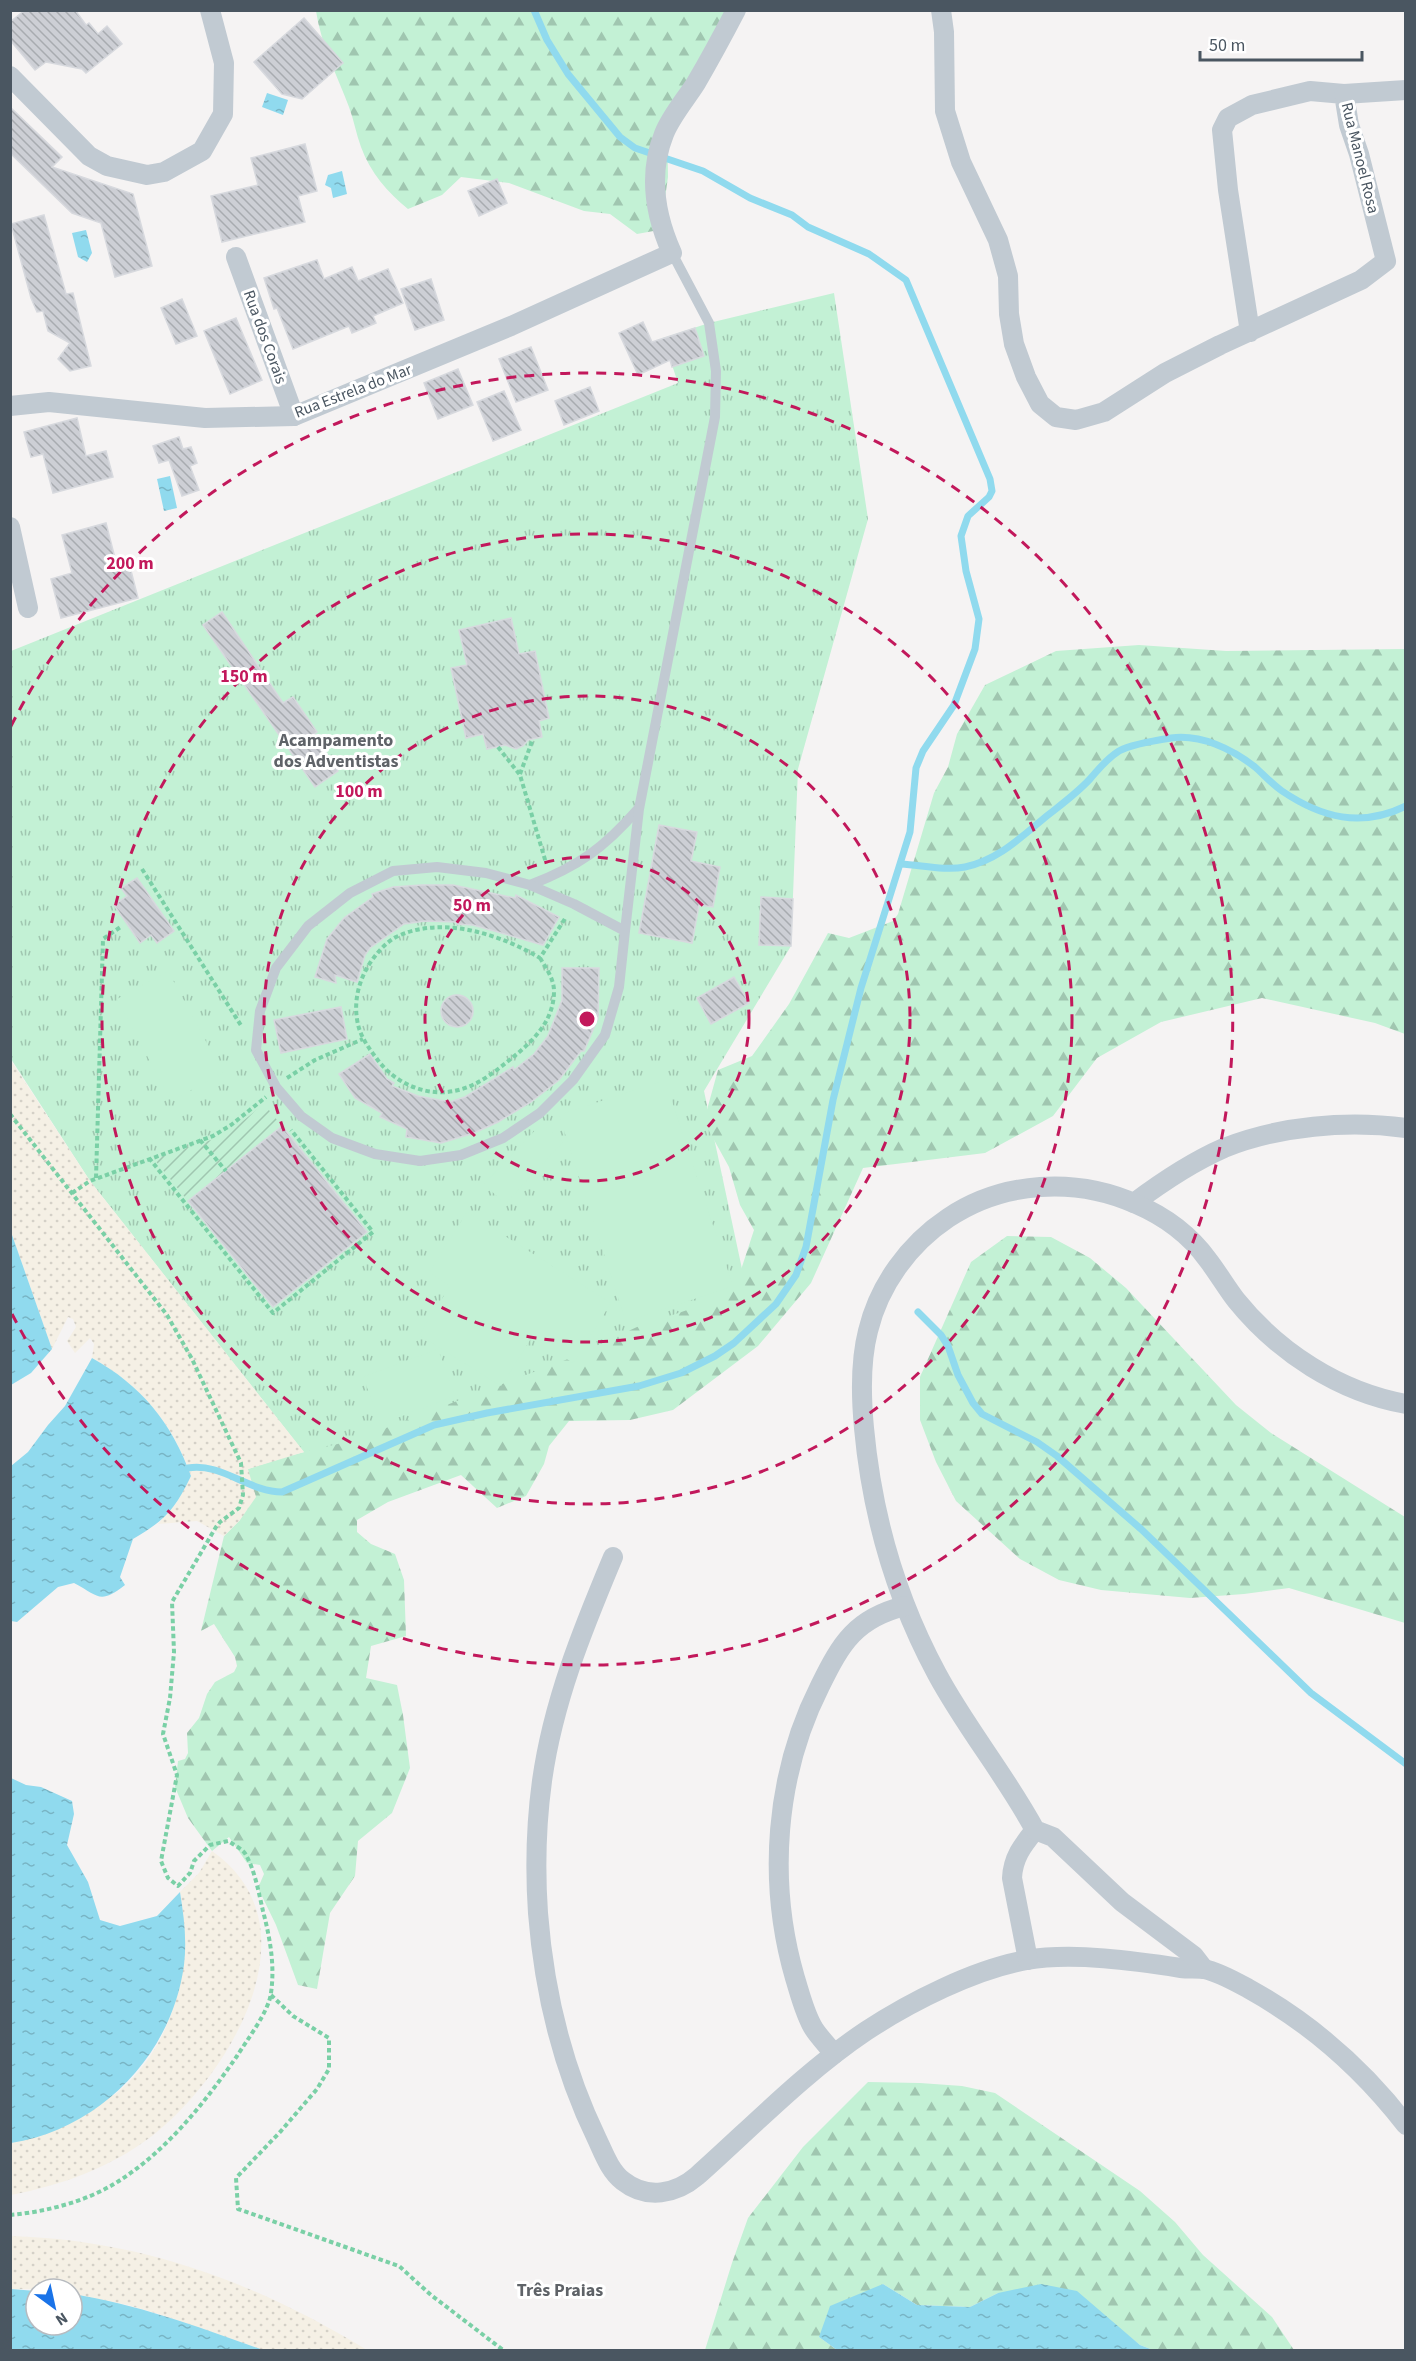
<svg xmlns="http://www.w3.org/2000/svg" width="1416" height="2361" font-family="'Source Sans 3',sans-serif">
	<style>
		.grass { fill: url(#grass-tufts) }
		.forest { fill: url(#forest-firs) }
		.sand { fill: url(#sand-dots) }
		.garden { fill: url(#garden-furrows) }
		.pitch { fill: #c3f1d5 }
		.water { fill: url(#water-ripples) }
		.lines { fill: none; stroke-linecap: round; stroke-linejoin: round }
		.stream { stroke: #90daee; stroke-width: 7 }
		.building { fill: url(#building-back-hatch); stroke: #d7d9de; stroke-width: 1.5 }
		.path { stroke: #7ad0a6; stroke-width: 4; stroke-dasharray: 4.5 3; stroke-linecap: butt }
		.service { stroke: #c1cad2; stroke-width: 10 }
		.minor { stroke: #c1cad2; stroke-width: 20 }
		.ring { fill: none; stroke: #c2185b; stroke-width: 3; stroke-dasharray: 10 8 }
		.labels { text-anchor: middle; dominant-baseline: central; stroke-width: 6; stroke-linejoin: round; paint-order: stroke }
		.street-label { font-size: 16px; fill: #4a5661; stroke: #fff }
		.neighbourhood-label { font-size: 18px; font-weight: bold; fill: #5f6368; stroke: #fff }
		.centre { fill: #c2185b; stroke: #fff; stroke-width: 3 }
		.ring-label { font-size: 18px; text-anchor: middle; font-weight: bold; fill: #c2185b; stroke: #fff; stroke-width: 6; stroke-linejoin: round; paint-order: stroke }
	</style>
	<defs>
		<pattern id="grass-tufts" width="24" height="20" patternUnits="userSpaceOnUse" patternTransform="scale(1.5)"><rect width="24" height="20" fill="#c3f1d5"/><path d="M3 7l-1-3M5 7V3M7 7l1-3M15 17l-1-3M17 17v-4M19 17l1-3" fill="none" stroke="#a0c6b0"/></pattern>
		<pattern id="forest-firs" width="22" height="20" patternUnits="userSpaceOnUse" patternTransform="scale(1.5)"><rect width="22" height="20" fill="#c3f1d5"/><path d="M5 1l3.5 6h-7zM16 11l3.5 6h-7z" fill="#a0c6b0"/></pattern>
		<pattern id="sand-dots" width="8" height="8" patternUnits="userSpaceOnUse" patternTransform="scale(1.5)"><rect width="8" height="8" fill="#f5f0e5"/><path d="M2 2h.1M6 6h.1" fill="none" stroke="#d4d0c7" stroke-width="1.8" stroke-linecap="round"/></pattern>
		<pattern id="garden-furrows" width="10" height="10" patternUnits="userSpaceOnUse" patternTransform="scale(1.5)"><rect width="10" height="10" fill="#c3f1d5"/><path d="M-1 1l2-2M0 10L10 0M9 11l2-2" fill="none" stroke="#a0c6b0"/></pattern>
		<pattern id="water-ripples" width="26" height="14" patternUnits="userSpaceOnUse" patternTransform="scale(1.5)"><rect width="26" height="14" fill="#90daee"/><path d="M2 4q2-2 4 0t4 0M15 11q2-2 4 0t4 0" fill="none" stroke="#78b4c4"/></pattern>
		<pattern id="building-back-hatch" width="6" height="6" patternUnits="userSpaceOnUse" patternTransform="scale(1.5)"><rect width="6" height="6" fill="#cdcfd5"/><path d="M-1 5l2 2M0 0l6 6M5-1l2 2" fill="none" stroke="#a8abb0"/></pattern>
	</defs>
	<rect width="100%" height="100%" fill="#f5f3f3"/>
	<polygon class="grass" points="834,293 868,519 798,769 791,946 704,1091 748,1297 310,1460 90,1181 11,1059 11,651 678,383 663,338 709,323"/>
	<g class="forest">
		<path d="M316,11H727L667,121L668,177L663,212L659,230L637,234L610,214L584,211L509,183L461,177L442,195L408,209C388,193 370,172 361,147C356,134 354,120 349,107C337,75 321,45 316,11Z"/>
		<polygon points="1139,645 1226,651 1405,649 1405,1034 1375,1023 1262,998 1161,1022 1097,1058 1053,1116 985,1153 863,1168 811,1283 758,1346 673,1410 630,1420 569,1421 549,1446 544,1464 526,1496 497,1508 461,1475 388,1502 357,1520 357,1532 371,1544 395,1554 404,1580 406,1636 371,1646 366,1678 397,1685 403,1715 410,1768 392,1813 358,1841 355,1876 330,1913 317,1989 298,1985 276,1925 258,1888 264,1874 260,1865 247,1863 229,1837 212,1851 188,1818 175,1787 178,1761 185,1759 188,1753 187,1733 199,1718 207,1694 215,1682 234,1672 237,1666 235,1657 214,1624 201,1631 224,1536 240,1520 248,1469 288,1456 354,1440 568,1359 637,1327 708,1303 738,1279 754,1230 740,1205 729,1167 708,1129 708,1106 718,1070 752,1056 789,1004 828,933 849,938 893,921 898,914 934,793 948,767 957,734 985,685 1056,651"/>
		<polygon points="1007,1236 1051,1237 1090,1258 1126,1288 1236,1405 1271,1433 1405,1517 1405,1623 1289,1588 1244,1594 1190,1598 1101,1590 1059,1580 1020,1559 956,1501 936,1462 920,1420 920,1377 971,1262"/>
		<polygon points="868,2082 920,2083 962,2086 995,2093 1140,2191 1175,2222 1203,2255 1272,2317 1294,2350 1153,2350 1140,2345 1109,2320 998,2293 970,2307 917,2305 883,2284 819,2337 837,2350 705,2350 732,2263 748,2218 803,2147"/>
	</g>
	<g class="sand">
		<path d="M10,1059L90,1181L304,1452L248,1469L256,1497L240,1520L224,1536L197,1521L158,1524L177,1502L191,1476C173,1423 140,1385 92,1358L94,1344L90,1338L75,1353L67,1341L76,1327L73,1319L68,1317L52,1349L11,1232Z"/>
		<path d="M212,1851C319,1926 230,2075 152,2136C110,2168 62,2185 11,2195V2143L24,2140C46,2129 68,2118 89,2107C98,2102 110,2098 118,2092C176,2043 193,1964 180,1892L199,1873Z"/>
		<path d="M11,2236C142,2240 255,2282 367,2350H263L162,2315L128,2305L72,2294V2289H11Z"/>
	</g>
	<polygon class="garden" points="264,1104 282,1126 188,1201 154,1159 214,1139 234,1128"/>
	<g class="pitch">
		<polygon points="168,971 223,1073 171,1101 117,999"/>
		<polygon points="665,1080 733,1286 626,1322 559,1115"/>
		<polygon points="542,1123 563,1142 505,1204 484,1184"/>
		<polygon points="467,1212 611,1303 573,1363 532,1337 501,1386 419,1335 450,1286 429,1272"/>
		<polygon points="438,1349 455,1396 381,1424 363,1377"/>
	</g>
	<g class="water">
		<polygon points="267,93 288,100 283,115 262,107"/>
		<polygon points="342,171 347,194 333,198 331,188 325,185 328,175"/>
		<polygon points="86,230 92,253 87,262 78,257 72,233"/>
		<polygon points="170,476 177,508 164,511 157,479"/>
		<polygon points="11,1232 52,1349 31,1373 11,1385"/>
		<path d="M92,1358C141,1385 172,1423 191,1476C174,1511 165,1520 133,1539L120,1577L125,1585C99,1605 99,1596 74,1583L58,1587L17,1622L11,1621V1466L28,1452L48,1425L65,1406Z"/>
		<path d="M11,1778L26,1785L41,1787L72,1801L74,1814L67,1845L88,1882L100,1920L120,1926L157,1916L180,1892C184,1917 187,1940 184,1965C172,2055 100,2129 11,2143Z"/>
		<polygon points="883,2284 917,2305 970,2307 998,2293 1041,2284 1077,2291 1140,2345 1153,2350 837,2350 819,2337 830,2306"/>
		<path d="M11,2289L36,2291V2325H72V2294C138,2304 201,2328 263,2350H11Z"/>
	</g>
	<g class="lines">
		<g class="stream">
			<path d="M901,864C921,865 945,871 965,867C999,860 1022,836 1048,815C1062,804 1077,793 1090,779C1099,769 1106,759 1119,751C1130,745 1158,740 1171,738C1201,734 1232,749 1255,767C1264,775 1272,784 1282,791C1322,818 1361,828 1406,806"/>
			<polyline points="918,1312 941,1335 948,1346 958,1375 973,1403 982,1414 1037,1442 1057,1456 1141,1529 1311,1693 1406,1764"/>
			<path d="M188,1468C221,1462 249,1492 282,1492L434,1425L487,1413L639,1386L681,1373L715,1356L734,1343L776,1304L796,1275L806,1247L833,1100L861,988L910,832L916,768L923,751L954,705L975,649L979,619L966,571L961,536L968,516L989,497L992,491L990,479L906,280L869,254L808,227L792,215L750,198L703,171L635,148L620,137L568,74L547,40L534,10"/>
		</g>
	</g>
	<g class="building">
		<polygon points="25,10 75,10 86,25 89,23 98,34 107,26 122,44 86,73 82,69 46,62 35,70 10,40 10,22"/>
		<polygon points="304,18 343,63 302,99 282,94 254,62"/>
		<polygon points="10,107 62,157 52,167 133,194 152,266 115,277 101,223 72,213 10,153"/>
		<polygon points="305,144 317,191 298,196 305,222 222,242 211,196 258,185 251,158"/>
		<polygon points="497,179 507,203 479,216 468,191"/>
		<polygon points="44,215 66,294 73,293 91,366 70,371 58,359 70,343 48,331 43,311 37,312 31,298 11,224"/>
		<polygon points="317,260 324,279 352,267 358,281 388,269 403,303 373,316 376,323 352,333 349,326 293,349 277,308 274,309 264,278"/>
		<polygon points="431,279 444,320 415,330 401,289"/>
		<polygon points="182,299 197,336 176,344 161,308"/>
		<polygon points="236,318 262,380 230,394 204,331"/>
		<polygon points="643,322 652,342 695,328 704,356 672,367 670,360 638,375 619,333"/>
		<polygon points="531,347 548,390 516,402 499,359"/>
		<polygon points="458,369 473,405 438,419 424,383"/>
		<polygon points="590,387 599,411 564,425 555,401"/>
		<polygon points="504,391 521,430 493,441 477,402"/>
		<polygon points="77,418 86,456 106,451 113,477 53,493 43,454 31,457 24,432"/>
		<polygon points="179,437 183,449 191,447 197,463 190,466 199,490 182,496 169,460 159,463 153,446"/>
		<polygon points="106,523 116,562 128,559 138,598 61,618 51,579 72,573 62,535"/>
		<polygon points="222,612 283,703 293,697 317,732 314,734 338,771 315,787 203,625"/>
		<polygon points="511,618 519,654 535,651 549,718 539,721 542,737 528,740 523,746 516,749 505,745 487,749 483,734 466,738 451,668 467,665 459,630"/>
		<polygon points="659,825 697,832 691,861 720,867 713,907 699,905 692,943 639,933"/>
		<polygon points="137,878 174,931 157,943 151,935 140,943 114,905 127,896 121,888"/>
		<polygon points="422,885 453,885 515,898 516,895 559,917 543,945 473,925 457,924 457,922 425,921 404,924 370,948 365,955 357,982 335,975 336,983 315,977 327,939 344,918 373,897 372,894 393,887"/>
		<polygon points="761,897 793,899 791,946 759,945"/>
		<polygon points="562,968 599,968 598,1018 584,1051 581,1051 559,1080 531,1102 498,1122 474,1133 441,1143 406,1137 407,1129 380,1117 382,1113 355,1098 339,1074 370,1054 387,1079 394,1083 392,1086 418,1096 450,1102 465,1097 513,1067 514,1070 534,1054 548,1036 562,1000"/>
		<polygon points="734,977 749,1003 711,1024 697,998"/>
		<circle cx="457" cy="1011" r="16"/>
		<polygon points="341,1007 347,1039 281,1053 274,1020"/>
		<polygon points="282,1126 367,1232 273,1307 188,1201"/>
	</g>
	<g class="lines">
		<g class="path">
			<polyline points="498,747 520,775 546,863"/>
			<polyline points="520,774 533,739"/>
			<polyline points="142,869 242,1027"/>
			<path d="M540,958C546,968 554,979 554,991C554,1021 533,1041 512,1058C497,1070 480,1084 462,1089C430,1099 396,1085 377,1059C368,1047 359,1035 357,1019C354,1000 359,980 370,963C377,953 385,943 396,937C441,915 500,934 540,958L566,917"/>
			<polyline points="287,1078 315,1060 363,1039"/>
			<path d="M10,1114L167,1315L192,1359L241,1463L243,1495L239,1508L220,1522L216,1527L172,1602L174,1652L170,1698L163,1734L177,1775L161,1861L168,1878L178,1886L190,1873L194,1861L210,1845L228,1841C234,1845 243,1849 246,1855C255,1871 259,1894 263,1911C270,1938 275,1965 271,1993C269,2011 247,2040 237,2056C204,2104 164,2154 114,2184C84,2202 45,2212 10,2215"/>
			<polyline points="200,1140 226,1171"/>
			<polyline points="149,1158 273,1313 373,1232 291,1130"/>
			<polyline points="96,1178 103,939 122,926"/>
			<polyline points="72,1193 90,1181 213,1136 231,1125 266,1097"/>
			<polyline points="271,1995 293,2016 329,2038 329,2069 317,2089 281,2131 236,2178 238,2209 399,2266 431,2295 503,2350"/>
		</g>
		<g class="service">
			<path d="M530,885C579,866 604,848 638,809"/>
			<polyline points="625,931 574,904 530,885 486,873 437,867 393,871 350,893 308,926 276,968 260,1011 256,1050 276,1087 301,1116 332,1138 375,1154 420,1161 461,1155 503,1138 540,1113 573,1080 605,1035 619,987 625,931 639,809 715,417 716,371 709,323 672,253"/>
		</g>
		<g class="minor">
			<polyline points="941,10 944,32 945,111 961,162 998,240 1008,276 1009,314 1014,344 1026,377 1040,404 1056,417 1076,420 1104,412 1165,373 1220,345 1361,280 1386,261 1359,154 1349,125 1344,94 1310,91 1252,105 1228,118 1222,130 1228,190 1250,332"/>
			<polyline points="10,76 89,156 107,166 147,175 164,172 202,151 223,114 224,63 210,10"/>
			<polyline points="1344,94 1406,90"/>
			<polyline points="236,257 294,416"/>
			<path d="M10,406L49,402L205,418L294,416L511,326L672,253C655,215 648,174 664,134C671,116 686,99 696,83C710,59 723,35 736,10"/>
			<polyline points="10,527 28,608"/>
			<path d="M1134,1203C1162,1182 1192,1162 1224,1148C1279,1126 1347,1120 1406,1128"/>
			<path d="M613,1557C582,1631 553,1702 542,1781C536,1825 535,1869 538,1913C544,1991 563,2069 597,2139C604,2154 610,2171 623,2181C647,2200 676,2194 697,2176C752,2127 805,2072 866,2031C910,2002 975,1969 1027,1960C1072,1952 1136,1961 1181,1968C1188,1969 1196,1968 1204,1969C1219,1972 1236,1982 1249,1989C1312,2024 1362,2068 1406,2125"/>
			<path d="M1028,1960L1012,1878C1013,1857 1023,1845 1035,1830"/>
			<path d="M1204,1969L1194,1956L1122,1902L1053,1837L1035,1830C1006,1776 966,1728 937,1674C896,1598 872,1515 864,1428C861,1396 860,1362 868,1331C879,1285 909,1244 948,1218C1003,1181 1076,1177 1136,1204C1164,1216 1190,1235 1208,1260C1218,1273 1226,1287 1236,1300C1278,1352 1339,1392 1406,1404"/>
			<path d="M834,2054C828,2046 820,2038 814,2029C805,2015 800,1994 795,1978C767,1882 775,1775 820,1686C841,1643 856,1618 905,1606"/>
		</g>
	</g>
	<g class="ring">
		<circle cx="587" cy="1019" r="162"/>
		<circle cx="587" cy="1019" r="323"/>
		<circle cx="587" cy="1019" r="485"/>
		<path d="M11 726A646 646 0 1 1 11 1312"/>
	</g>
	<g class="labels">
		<g class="street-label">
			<text transform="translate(1360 158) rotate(76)">Rua Manoel Rosa</text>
			<text transform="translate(265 337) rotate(70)">Rua dos Corais</text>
			<text transform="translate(353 391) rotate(-21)">Rua Estrela do Mar</text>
		</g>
		<g class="neighbourhood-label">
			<text x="336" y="740">Acampamento<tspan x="336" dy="21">dos Adventistas</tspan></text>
			<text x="560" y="2290">Três Praias</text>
		</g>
	</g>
	<circle cx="587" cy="1019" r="9" class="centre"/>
	<g class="ring-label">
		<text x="130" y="569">200 m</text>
		<text x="244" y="682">150 m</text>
		<text x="359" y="797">100 m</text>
		<text x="472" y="911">50 m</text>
	</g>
	<rect width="1416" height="2361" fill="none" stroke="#4a5661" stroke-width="24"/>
	<g transform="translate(54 2307) rotate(147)"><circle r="28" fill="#ffffff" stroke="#b7bbc0" stroke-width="1.5"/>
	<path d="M0-4.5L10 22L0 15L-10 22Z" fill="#1a73e8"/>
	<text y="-9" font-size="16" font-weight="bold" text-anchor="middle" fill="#4a5661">N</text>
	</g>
	<path d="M1200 51v9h162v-9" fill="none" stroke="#4a5661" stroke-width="3"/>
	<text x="1209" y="51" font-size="18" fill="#4a5661" stroke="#ffffff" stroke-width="4.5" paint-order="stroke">50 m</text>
</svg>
